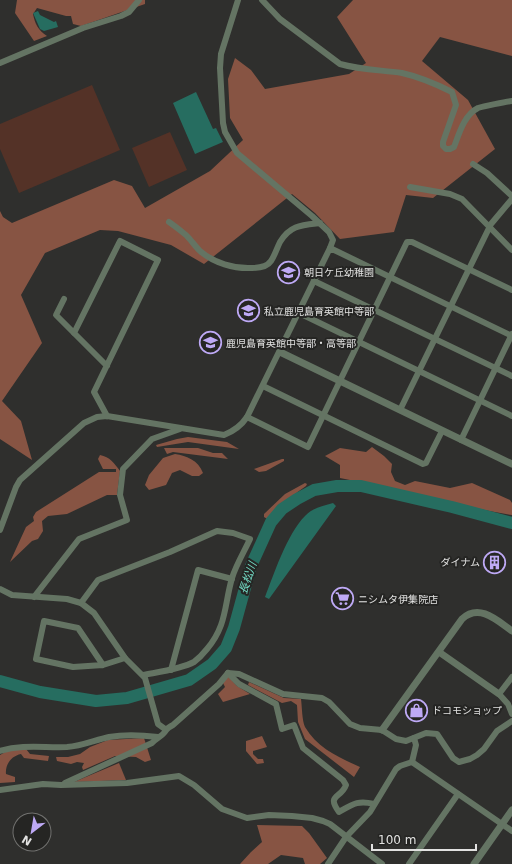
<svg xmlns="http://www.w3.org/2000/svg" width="512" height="864" font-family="'DejaVu Sans','Noto Sans JP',sans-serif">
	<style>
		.green { fill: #543227 }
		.forest { fill: #875443 }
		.water { fill: #266d60 }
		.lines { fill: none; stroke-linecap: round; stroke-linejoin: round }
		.river { stroke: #266d60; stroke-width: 12 }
		.minor { stroke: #647463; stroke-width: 6 }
		.tertiary { stroke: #647463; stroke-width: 7 }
		.labels { text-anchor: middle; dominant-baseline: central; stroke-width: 4; stroke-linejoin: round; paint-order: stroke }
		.poi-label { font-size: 10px; fill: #e2e2e1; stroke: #252523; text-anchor: start }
		.water-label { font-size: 11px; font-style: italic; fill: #75dec8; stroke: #252523 }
	</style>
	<rect width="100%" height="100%" fill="#2f2f2d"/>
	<g class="green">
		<polygon points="92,85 120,150 19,193 0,149 0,124"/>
		<polygon points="170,132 187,170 149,187 132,148"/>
	</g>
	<g class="forest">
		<path d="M17,0H145V4L81,26L73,24L71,16H66L37,8L33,14C35,24 38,30 47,36L34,41L15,13Z"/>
		<polygon points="353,0 512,0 512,56 440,37 422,61 468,100 495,149 433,198 406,195 394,232 340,239 315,213 292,194 204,264 171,245 118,231 100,230 45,253 21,295 42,343 2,401 21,421 32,460 0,439 0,211 3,217 12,223 114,180 132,186 145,208 210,171 243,140 230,118 228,79 235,58 251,70 265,89 349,74 366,63 337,17"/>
		<polygon points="188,437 227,442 239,449 188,442 157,447 156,445 177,439"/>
		<path d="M372,447L384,456L392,464L391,472L395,481L405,485L415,481L450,488L472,483L510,500L512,503V515C472,509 434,498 395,489C377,485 358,482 340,478V465L325,456L340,448L366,452Z"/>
		<polygon points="164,448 198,448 213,453 222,453 228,459 173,452 167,454"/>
		<path d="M175,454C187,456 198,460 203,473L199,476H192L180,470L172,473L166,485L149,490L145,485L149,475L163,458Z"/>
		<path d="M100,455C110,457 114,463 120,471L117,495H107L67,514L48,516L42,521L43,531L38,539L32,541L10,562L26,527L34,521L33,517L36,512L99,472H116V469H103L98,459Z"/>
		<polygon points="282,459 284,459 284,461 266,471 259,472 254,469"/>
		<path d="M305,483L307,484L306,486C292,496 279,506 269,520L264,517V514L285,494Z"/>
		<polygon points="228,676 237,686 250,694 223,702 218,694 225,687 223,683"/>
		<path d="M249,682L284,698L301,699C302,706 302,721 305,727C317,748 340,758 360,767L354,777L305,739L298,722L297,705L291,701L282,703L248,685Z"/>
		<polygon points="262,736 267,747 253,751 253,754 258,759 263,759 264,763 257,764 246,751 246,741"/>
		<polygon points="144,738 151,760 145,762 136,757 115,756 83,770 82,767 84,763 77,762 71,764 57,761 56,757 68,757 80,754 90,747 108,740"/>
		<path d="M26,749L30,754L49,756L48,761L24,758L21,754C11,756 5,765 6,774L15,777V782L0,783V755L9,750Z"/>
		<polygon points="119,763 126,780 74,782"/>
		<polygon points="257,825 302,826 309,833 327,858 320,864 305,864 303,858 281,855 268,864 240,864 251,852 262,842"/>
	</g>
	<g class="water">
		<polygon points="38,11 40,15 54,22 56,21 58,27 44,31 40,29 33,13"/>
		<polygon points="196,92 213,129 216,128 223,142 195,154 173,103"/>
		<path d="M333,503L336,506L269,599L265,597C274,574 287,534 305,516C312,508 323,506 333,503Z"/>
	</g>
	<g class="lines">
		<polyline class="river" points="0,681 40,692 96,701 127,698 189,680 212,664 226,648 234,628 251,566 271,522 282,509 297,499 314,490 337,486 361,486 452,507 512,523"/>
		<g class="minor">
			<polyline points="238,0 221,54 220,68 223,123 225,132 237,153 312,216 329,232 333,240 330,248"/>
			<path d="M262,0L280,19L340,64C361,70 382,70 402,73C420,77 436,84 452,92L456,105L443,142V146L446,149H450L454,147C459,134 464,115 478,108C484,106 505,102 512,101"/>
			<polyline points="0,63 83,28 121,16 129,12 139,0"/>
			<polyline points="473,164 487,173 512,196"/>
			<polyline points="410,187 450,194 462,199 512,250"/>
			<path d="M169,222C175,226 181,231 186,235C191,240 195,246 200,251C214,263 234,269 252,268C259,268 267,267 271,261C275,255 277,248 280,242C290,225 302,225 320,223"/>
			<polyline points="314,281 512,376"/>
			<polyline points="64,299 56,315 74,333"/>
			<polyline points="299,313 512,416"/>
			<polyline points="107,366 74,333 120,241 158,260 94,392 107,416"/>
			<polyline points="263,386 423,464 426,463 442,431"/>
			<polyline points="400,410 491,224 512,199"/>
			<polyline points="247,417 308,447 407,242 412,242 512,290"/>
			<polyline points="461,440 512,334"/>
			<path d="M0,530L16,487L20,480L84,423L97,417L107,416L224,435C234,431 241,426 247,417L330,248L512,336"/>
			<polyline points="0,589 12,595 67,599 81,603 94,613 125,658 145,678 158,724 165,729"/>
			<polyline points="34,597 79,539 127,520 120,495 123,469 152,439 180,429"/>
			<path d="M81,603L98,580L170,552L217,531L233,533L250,539C244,552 236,565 232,578C224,606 227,625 207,649C203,654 198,659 194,662C181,669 158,672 143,675"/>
			<polyline points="103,665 78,628 44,621 36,659 73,667 103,665 125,658"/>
			<polyline points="171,670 198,570 232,579"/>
			<polyline points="228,673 239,674 283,694 322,698 329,702 350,724 360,728 382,730 396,739 406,741 426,733 437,734 453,758 459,762 470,759 477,755 484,749 497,731 512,721"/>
			<path d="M228,673L239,684L276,704L282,729L294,725L303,748L343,780L346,785C341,799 326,794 339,812C353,804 358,800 374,804"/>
			<polyline points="512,677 499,694 508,704 512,714"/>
			<path d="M0,751C23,744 44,748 67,747C82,746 95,740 109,737C126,734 141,735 158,737"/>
			<polyline points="412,762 416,745 414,738"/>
			<path d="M65,783L152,743C155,739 160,737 163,734C168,729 165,729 173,725L219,684L228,673"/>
			<polyline points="0,790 43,784 61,785 127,783 179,776 194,785 222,809 247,818 269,815 292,816 312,818 323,821 330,824 382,864"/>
			<polyline points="328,864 346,837 370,812 396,769 400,766 412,762 512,831"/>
			<polyline points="409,864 458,794"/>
		</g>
		<g class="tertiary">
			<polyline points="280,352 512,464"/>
			<polyline points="439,652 499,694"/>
			<path d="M382,730L462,619C479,603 497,620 512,631"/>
			<polyline points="474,864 512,810"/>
		</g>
	</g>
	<defs>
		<symbol id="school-ring" viewBox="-11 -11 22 22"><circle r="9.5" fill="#252523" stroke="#bea9f5" stroke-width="1.5"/><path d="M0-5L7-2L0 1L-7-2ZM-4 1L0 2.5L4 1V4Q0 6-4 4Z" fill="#bea9f5"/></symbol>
		<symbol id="building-ring" viewBox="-11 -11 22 22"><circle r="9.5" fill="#252523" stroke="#bea9f5" stroke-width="1.5"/><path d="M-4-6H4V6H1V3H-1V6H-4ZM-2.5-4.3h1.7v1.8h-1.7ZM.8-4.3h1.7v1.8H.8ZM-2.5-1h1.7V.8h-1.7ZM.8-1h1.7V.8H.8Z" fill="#bea9f5"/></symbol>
		<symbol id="supermarket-ring" viewBox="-11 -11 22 22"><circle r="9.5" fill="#252523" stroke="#bea9f5" stroke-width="1.5"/><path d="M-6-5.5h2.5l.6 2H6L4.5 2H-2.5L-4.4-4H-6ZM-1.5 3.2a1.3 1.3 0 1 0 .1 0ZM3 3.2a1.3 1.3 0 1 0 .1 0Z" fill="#bea9f5"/></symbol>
		<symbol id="shop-ring" viewBox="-11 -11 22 22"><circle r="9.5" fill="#252523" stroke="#bea9f5" stroke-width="1.5"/><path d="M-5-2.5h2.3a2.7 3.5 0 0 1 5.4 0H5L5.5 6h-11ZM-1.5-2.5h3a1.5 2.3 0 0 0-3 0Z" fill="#bea9f5"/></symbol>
	</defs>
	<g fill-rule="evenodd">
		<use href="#school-ring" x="276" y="260" width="25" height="25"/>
		<use href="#school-ring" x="236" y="298" width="25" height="25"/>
		<use href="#school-ring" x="198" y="330" width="25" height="25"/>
		<use href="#building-ring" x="482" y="550" width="25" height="25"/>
		<use href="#supermarket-ring" x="330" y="586" width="25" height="25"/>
		<use href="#shop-ring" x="404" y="698" width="25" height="25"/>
	</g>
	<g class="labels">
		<g class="poi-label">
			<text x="304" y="272">朝日ケ丘幼稚園</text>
			<text x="264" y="311">私立鹿児島育英館中等部</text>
			<text x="226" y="343">鹿児島育英館中等部・高等部</text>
			<text x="480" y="562" text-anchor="end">ダイナム</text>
			<text x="358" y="599">ニシムタ伊集院店</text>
			<text x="432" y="710">ドコモショップ</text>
		</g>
		<g class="water-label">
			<text transform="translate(248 578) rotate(-71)">長松川</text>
		</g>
	</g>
	<g transform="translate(32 832) rotate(211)"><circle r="19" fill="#252523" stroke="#71716f"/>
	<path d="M0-3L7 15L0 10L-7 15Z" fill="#bea9f5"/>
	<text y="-6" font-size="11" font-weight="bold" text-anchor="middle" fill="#e2e2e1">N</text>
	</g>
	<path d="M372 844v6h104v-6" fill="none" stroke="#e2e2e1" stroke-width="2"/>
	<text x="378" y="844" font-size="12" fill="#e2e2e1" stroke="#252523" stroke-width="3" paint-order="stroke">100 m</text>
</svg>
